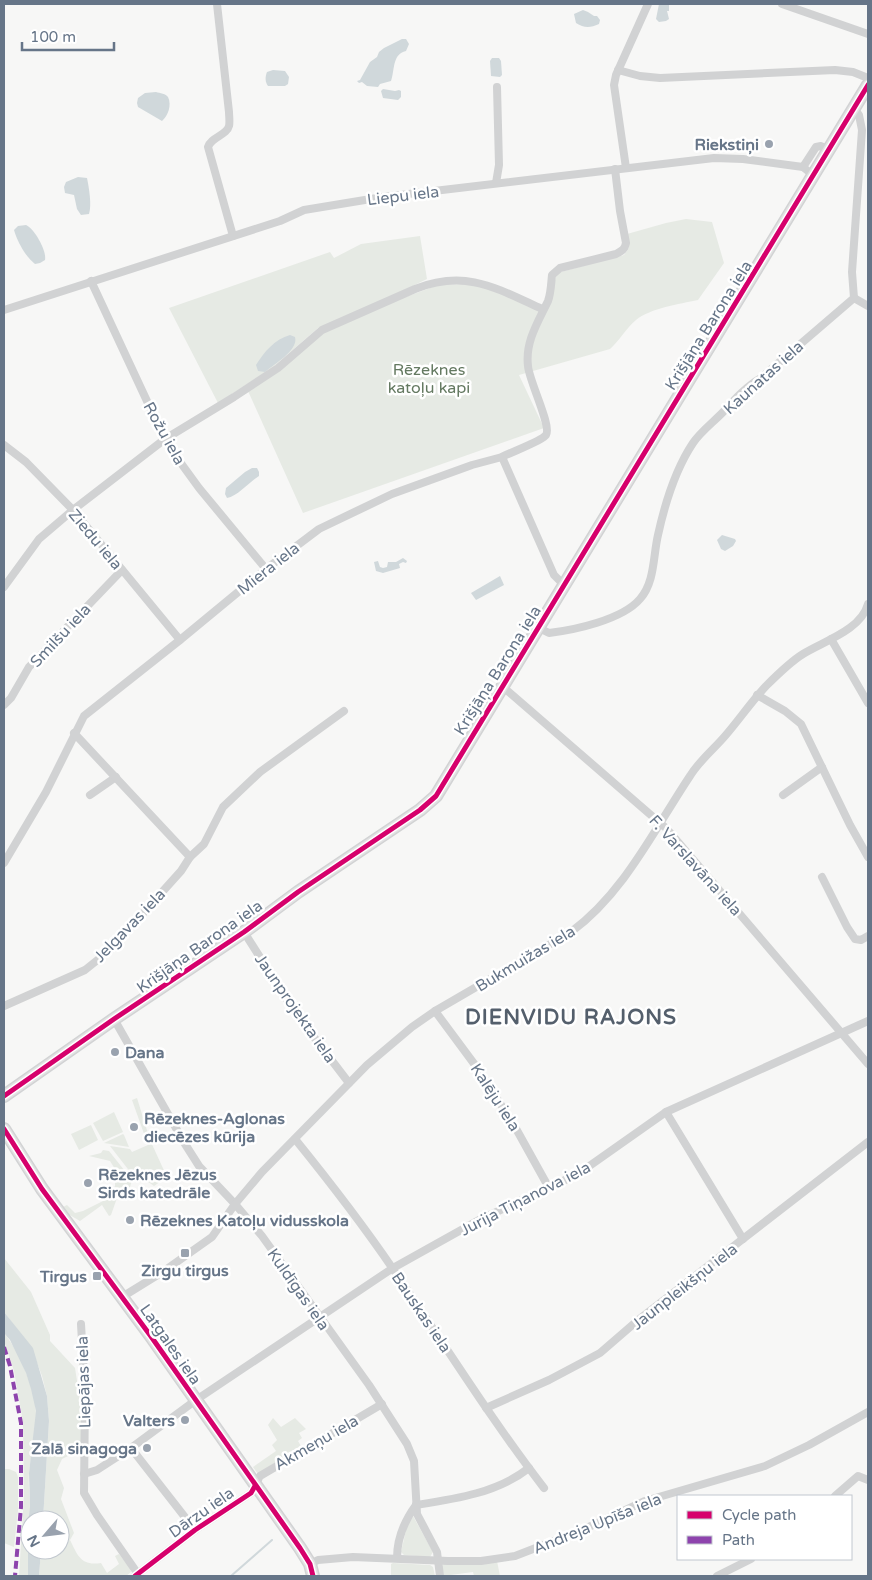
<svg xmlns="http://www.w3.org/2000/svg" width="872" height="1580" viewBox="0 0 872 1580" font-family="'Varela Round',sans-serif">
<rect width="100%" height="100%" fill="#f7f7f6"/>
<!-- green -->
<g fill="#e6eae4">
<path d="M686,219l26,3 12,41 -26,37c-19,4 -47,8 -62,20 -8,6 -17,21 -26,29l-91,26 25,53 -241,85 -55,-122 63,-52 26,-13 50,-22 51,-19 30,-1 18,2 46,20 16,1 9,-34 67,-18 5,-7 -2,-14 39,-11z"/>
<polygon points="420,236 427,279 388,298 318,328 273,367 218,403 169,308 330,252 334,258 361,244"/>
<polygon points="137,1098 150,1140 167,1177 154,1186 147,1181 138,1182 110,1146 130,1149 132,1152 148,1145 132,1100"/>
<polygon points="114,1112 123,1132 103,1141 93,1123"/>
<polygon points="91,1125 98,1140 79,1150 71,1134"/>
<polygon points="124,1135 129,1147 104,1143 123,1134"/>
<polygon points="103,1150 109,1151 132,1180 130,1187 117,1198 111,1215 109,1216 102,1205 80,1221 68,1214 63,1207 67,1205 75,1213 83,1211 107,1199 115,1186 115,1169 110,1161 89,1156 101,1153"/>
<path d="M4,1258l27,34 19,43v6l25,27 5,32 2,49 -20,10 -5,11 7,18 -3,11 13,34 -4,7c8,16 11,26 31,23l6,10 12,-9 -4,-8 4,-2 11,14 1,4 -5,4h-87l2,-26h19v-30h-17l6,-99 -2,-25 -5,-20 -11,-29 -27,-35z"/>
<path d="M4,1333c14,16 32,58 32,80 0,20 -5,41 -7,60 -1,12 1,23 1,35 -1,23 -1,45 -2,68h-9l5,-80 -1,-74 -9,-51 -10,-30z"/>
<polygon points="273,1418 281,1427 295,1418 306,1429 299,1433 302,1438 298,1441 301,1446 258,1474 253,1467 276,1451 272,1445 277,1440 268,1425"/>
<polygon points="4,1469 9,1469 16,1472 18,1477 18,1511 14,1547 4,1543"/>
<polygon points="413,1516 433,1552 430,1557 404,1555 401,1552 407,1526"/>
<polygon points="497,1561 500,1576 474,1576 473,1572 443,1576 441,1567 444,1564"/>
<polygon points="393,1563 430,1565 433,1567 435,1576 391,1576 391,1564"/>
</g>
<!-- water -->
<g fill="#d0d8db">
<polygon points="659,4 669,4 669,11 667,11 669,19 666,21 659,22 656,19"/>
<path d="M583,10l5,2 6,4h3l3,4 -1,4c-9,4 -15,4 -23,-1l-2,-9z"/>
<path d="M402,39h4l3,5 -3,7c-14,3 -11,19 -15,30l-11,3 -2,3 -11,-1 -5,-4 -3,1 -2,-2 3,-1 10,-18 7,-5 2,-5 5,-4z"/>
<polygon points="492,58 499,58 501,61 502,75 500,77 491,76 490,61"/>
<path d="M273,70l12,1 4,6 -1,7 -3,2h-17c-3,-4 -3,-9 -1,-14z"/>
<polygon points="383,89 395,91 399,90 401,91 401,97 398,100 383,98 381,91"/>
<path d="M156,92c4,1 10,2 12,5 4,8 0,19 -6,24l-24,-14 -1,-4 1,-5 7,-5z"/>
<path d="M78,177l9,1c2,10 5,27 2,36l-8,1 -4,-6 -3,-14 -9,-2 -1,-6 2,-5z"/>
<path d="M26,225c8,3 21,26 19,35l-5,3 -5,1c-10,-8 -18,-23 -21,-34l4,-4z"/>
<path d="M290,335l5,2c4,13 -21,27 -30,35l-7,-1 -2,-6c8,-13 19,-26 34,-30z"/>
<path d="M252,468h5l2,4v4c-10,6 -21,20 -32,22l-2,-4 1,-6 19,-16z"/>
<polygon points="722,535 735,539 736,541 733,546 725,551 721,549 717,540"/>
<polygon points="403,558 407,561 406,563 403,562 399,564 400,568 383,573 376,571 374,562 378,561 380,567 383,568 387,567 388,562 396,562"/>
<polygon points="500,576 504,585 476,600 471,593"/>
<polygon points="4,1312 33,1348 47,1396 49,1421 43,1520 30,1520 30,1550 41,1550 39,1576 28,1576 28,1525 30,1507 29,1473 36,1411 31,1389 26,1373 10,1340 4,1333"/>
</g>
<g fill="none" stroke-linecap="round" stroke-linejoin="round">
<!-- stream -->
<polyline stroke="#d0d8db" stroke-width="2" points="231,1576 272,1540"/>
<defs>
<g id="primary">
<polyline points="4,1096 114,1019 244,932 298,892 420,810 436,796 868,85"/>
<polyline points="4,1129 42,1189 150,1335 300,1548 310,1564 313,1576"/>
</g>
</defs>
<!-- primary casing -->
<use href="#primary" stroke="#d2d3d4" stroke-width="14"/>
<!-- minor -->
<g stroke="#d1d2d3" stroke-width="8">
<path d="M217,4l12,108c0,4 1,10 0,14 -2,9 -18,11 -21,21l25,89"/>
<polyline points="782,4 868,34"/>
<polyline points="618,70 640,76 660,78 835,70 853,72 868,78"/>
<polyline points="803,167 816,147 821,146 829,150"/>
<polyline points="626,168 614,85 616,75 648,4"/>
<polyline points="496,183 499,165 497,87"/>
<polyline points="91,281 167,444 199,488 266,569"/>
<polyline points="854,298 868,306"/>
<polyline points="4,310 280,221 304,210 383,197 714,158 743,159 803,167 814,176"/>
<polyline points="4,445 26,462 73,510 180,640"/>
<path d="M502,457c9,-5 40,-16 44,-22 6,-9 -17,-54 -18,-69 -3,-24 10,-44 20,-65 3,-8 3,-17 4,-26l8,-7 56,-14c6,-3 9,-5 10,-11l-6,-32 -5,-42"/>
<path d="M4,587l35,-48 34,-29 92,-71 69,-42 44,-29 44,-38 93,-41c51,-20 81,-1 127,20"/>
<path d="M539,628l10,5c25,-3 73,-13 91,-34 15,-17 13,-43 18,-64 7,-32 17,-65 35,-92 8,-12 22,-22 32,-33 11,-12 22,-24 36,-32l93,-80 -2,-26 10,-142 -3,-15 -5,-7"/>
<polyline points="831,639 868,703"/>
<polyline points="502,686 667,829 868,1064"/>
<polyline points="757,695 785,711 801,724 850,825 868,857"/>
<polyline points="4,705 11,698 29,667 122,570"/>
<polyline points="90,795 116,777"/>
<polyline points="783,795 822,767"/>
<polyline points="190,857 204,844 223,807 260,772 344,711"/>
<polyline points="4,863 46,792 84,716 180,640 266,569 319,529 392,494 472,465 502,457 554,575 563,584"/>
<polyline points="822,877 847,927 855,939 861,940 868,936"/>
<polyline points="244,932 294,1011 349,1083"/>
<polyline points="4,1006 85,970 110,950 181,871 190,857 74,733"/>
<polyline points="435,1011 478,1069 514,1125 549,1188"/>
<polyline points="114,1019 185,1144 199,1166 235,1204 262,1236 369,1385 407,1444 414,1461 417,1514 437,1552 440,1576"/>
<polyline points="666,1112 743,1239"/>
<path d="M295,1139c34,42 68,86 98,130 50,73 97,149 151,219"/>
<path d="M122,1297l42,-26 48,-34 23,-33 27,-32 105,-107 45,-38 23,-16 136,-79c53,-39 83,-102 119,-156 9,-15 24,-27 35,-40 14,-16 26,-34 41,-50 11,-11 24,-24 37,-32 21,-13 58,-24 65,-50"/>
<polyline points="81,1324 85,1394 84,1493 97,1515 138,1574"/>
<polyline points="486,1408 549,1380 600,1353 637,1321 868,1142"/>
<polyline points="131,1448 195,1530"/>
<polyline points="84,1474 97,1470 131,1448 196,1400 393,1268 479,1220 578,1174 666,1112 868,1021"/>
<polyline points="835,1496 858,1476 868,1480"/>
<path d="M416,1505c39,-6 81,-12 113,-37"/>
<path d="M397,1558c0,-19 8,-38 19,-53"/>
<polyline points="310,1564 318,1560 353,1557 448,1561 481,1561 515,1556 582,1530 645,1501 765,1466 809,1445 868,1412"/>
<polyline points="135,1576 195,1530 251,1493 260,1476 382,1404"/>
<polyline points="717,1576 751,1559"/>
</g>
<!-- primary -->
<use href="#primary" stroke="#e3e3e4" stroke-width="11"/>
<!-- quiet -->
<polyline stroke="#8e44ad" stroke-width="4" stroke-dasharray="8 4" stroke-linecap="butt" points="4,1347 10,1366 21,1423 21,1507 15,1576"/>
<defs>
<g id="cycleway">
<polyline points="4,1096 114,1019 244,932 298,892 420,810 436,796 868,85"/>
<polyline points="4,1129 42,1189 150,1335 300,1548 310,1564 313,1576"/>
<polyline points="135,1576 195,1530 251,1493 255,1486"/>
</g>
</defs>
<!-- cycleway casing -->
<use href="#cycleway" stroke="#fff" stroke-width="8"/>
<!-- cycleway -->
<use href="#cycleway" stroke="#d6006c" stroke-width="5"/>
</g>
<!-- markers -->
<g fill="#99a2ae" stroke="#fff" stroke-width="2">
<circle cx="769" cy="144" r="5"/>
<circle cx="115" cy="1052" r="5"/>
<circle cx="134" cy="1127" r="5"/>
<circle cx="88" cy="1183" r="5"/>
<circle cx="130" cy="1220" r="5"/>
<rect x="180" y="1248" width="10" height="10" rx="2.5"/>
<rect x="92" y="1271" width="10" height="10" rx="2.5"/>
<circle cx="185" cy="1420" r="5"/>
<circle cx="147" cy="1448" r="5"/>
</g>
<g text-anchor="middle" stroke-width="5" stroke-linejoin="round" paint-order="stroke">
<!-- poi labels -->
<g font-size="16" font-weight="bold" fill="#667588" stroke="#fff" text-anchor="end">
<text x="759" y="150">Riekstiņi</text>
<text x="125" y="1058" text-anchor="start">Dana</text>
<text x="144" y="1124" text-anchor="start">Rēzeknes-Aglonas<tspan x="144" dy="18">diecēzes kūrija</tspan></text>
<text x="98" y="1180" text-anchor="start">Rēzeknes Jēzus<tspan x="98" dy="18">Sirds katedrāle</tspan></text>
<text x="140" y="1226" text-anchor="start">Rēzeknes Katoļu vidusskola</text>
<text x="185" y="1276" text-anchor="middle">Zirgu tirgus</text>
<text x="87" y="1282">Tirgus</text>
<text x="175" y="1426">Valters</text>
<text x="137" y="1454">Zalā sinagoga</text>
</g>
<!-- street labels -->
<g font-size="16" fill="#667588" stroke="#fff">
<text transform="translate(403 195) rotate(-7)" y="6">Liepu iela</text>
<text transform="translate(708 325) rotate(-58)" y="6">Krišjāņa Barona iela</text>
<text transform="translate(763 377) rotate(-42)" y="6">Kaunatas iela</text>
<text transform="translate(165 433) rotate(61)" y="6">Rožu iela</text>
<text transform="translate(96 539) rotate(50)" y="6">Ziedu iela</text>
<text transform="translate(268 568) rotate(-38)" y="6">Miera iela</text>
<text transform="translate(60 635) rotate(-47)" y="6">Smilšu iela</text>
<text transform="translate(497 670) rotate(-58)" y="6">Krišjāņa Barona iela</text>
<text transform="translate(696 865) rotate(48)" y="6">F. Varslavāna iela</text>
<text transform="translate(129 925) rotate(-46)" y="6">Jelgavas iela</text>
<text transform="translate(199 946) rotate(-35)" y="6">Krišjāņa Barona iela</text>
<text transform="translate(525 958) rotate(-31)" y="6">Bukmuižas iela</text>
<text transform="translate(296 1008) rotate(55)" y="6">Jaunprojekta iela</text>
<text transform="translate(496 1097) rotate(57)" y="6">Kalēju iela</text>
<text transform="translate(525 1198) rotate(-27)" y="6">Jurija Tiņanova iela</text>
<text transform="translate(684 1286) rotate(-38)" y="6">Jaunpleikšņu iela</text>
<text transform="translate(299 1289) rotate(55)" y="6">Kuldīgas iela</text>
<text transform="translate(422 1312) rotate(56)" y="6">Bauskas iela</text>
<text transform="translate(171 1344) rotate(55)" y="6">Latgales iela</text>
<text transform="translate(83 1382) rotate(-92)" y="6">Liepājas iela</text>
<text transform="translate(316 1442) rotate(-30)" y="6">Akmeņu iela</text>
<text transform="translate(201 1512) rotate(-35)" y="6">Dārzu iela</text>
<text transform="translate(597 1523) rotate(-22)" y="6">Andreja Upīša iela</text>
</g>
<!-- park labels -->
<g font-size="16" fill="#647961" stroke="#fff">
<text x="429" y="375">Rēzeknes<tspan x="429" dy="18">katoļu kapi</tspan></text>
</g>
<!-- district labels -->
<g font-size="21" font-weight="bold" letter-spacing="1" fill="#545f6c" stroke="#fff">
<text x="571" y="1024">DIENVIDU RAJONS</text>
</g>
</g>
<!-- border -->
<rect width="872" height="1580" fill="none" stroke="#667588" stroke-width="10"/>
<!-- legend -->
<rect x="677" y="1495" width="175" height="65" fill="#ffffff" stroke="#c2c8cf"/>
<rect x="687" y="1511" width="25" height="8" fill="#d6006c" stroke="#c2c8cf"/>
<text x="722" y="1520" font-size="15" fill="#667588">Cycle path</text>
<rect x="687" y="1536" width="25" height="8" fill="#8e44ad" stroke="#c2c8cf"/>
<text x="722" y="1545" font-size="15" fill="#667588">Path</text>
<!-- north arrow -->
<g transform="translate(45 1535) rotate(242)"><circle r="24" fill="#ffffff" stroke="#c2c8cf"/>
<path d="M0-4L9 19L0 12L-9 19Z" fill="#99a2ae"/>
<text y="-8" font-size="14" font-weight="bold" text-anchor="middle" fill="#667588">N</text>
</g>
<!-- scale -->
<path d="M22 42v8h92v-8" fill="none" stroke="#667588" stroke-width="2.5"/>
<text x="30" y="42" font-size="15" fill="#667588" stroke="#ffffff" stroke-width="4" paint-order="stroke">100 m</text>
</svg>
